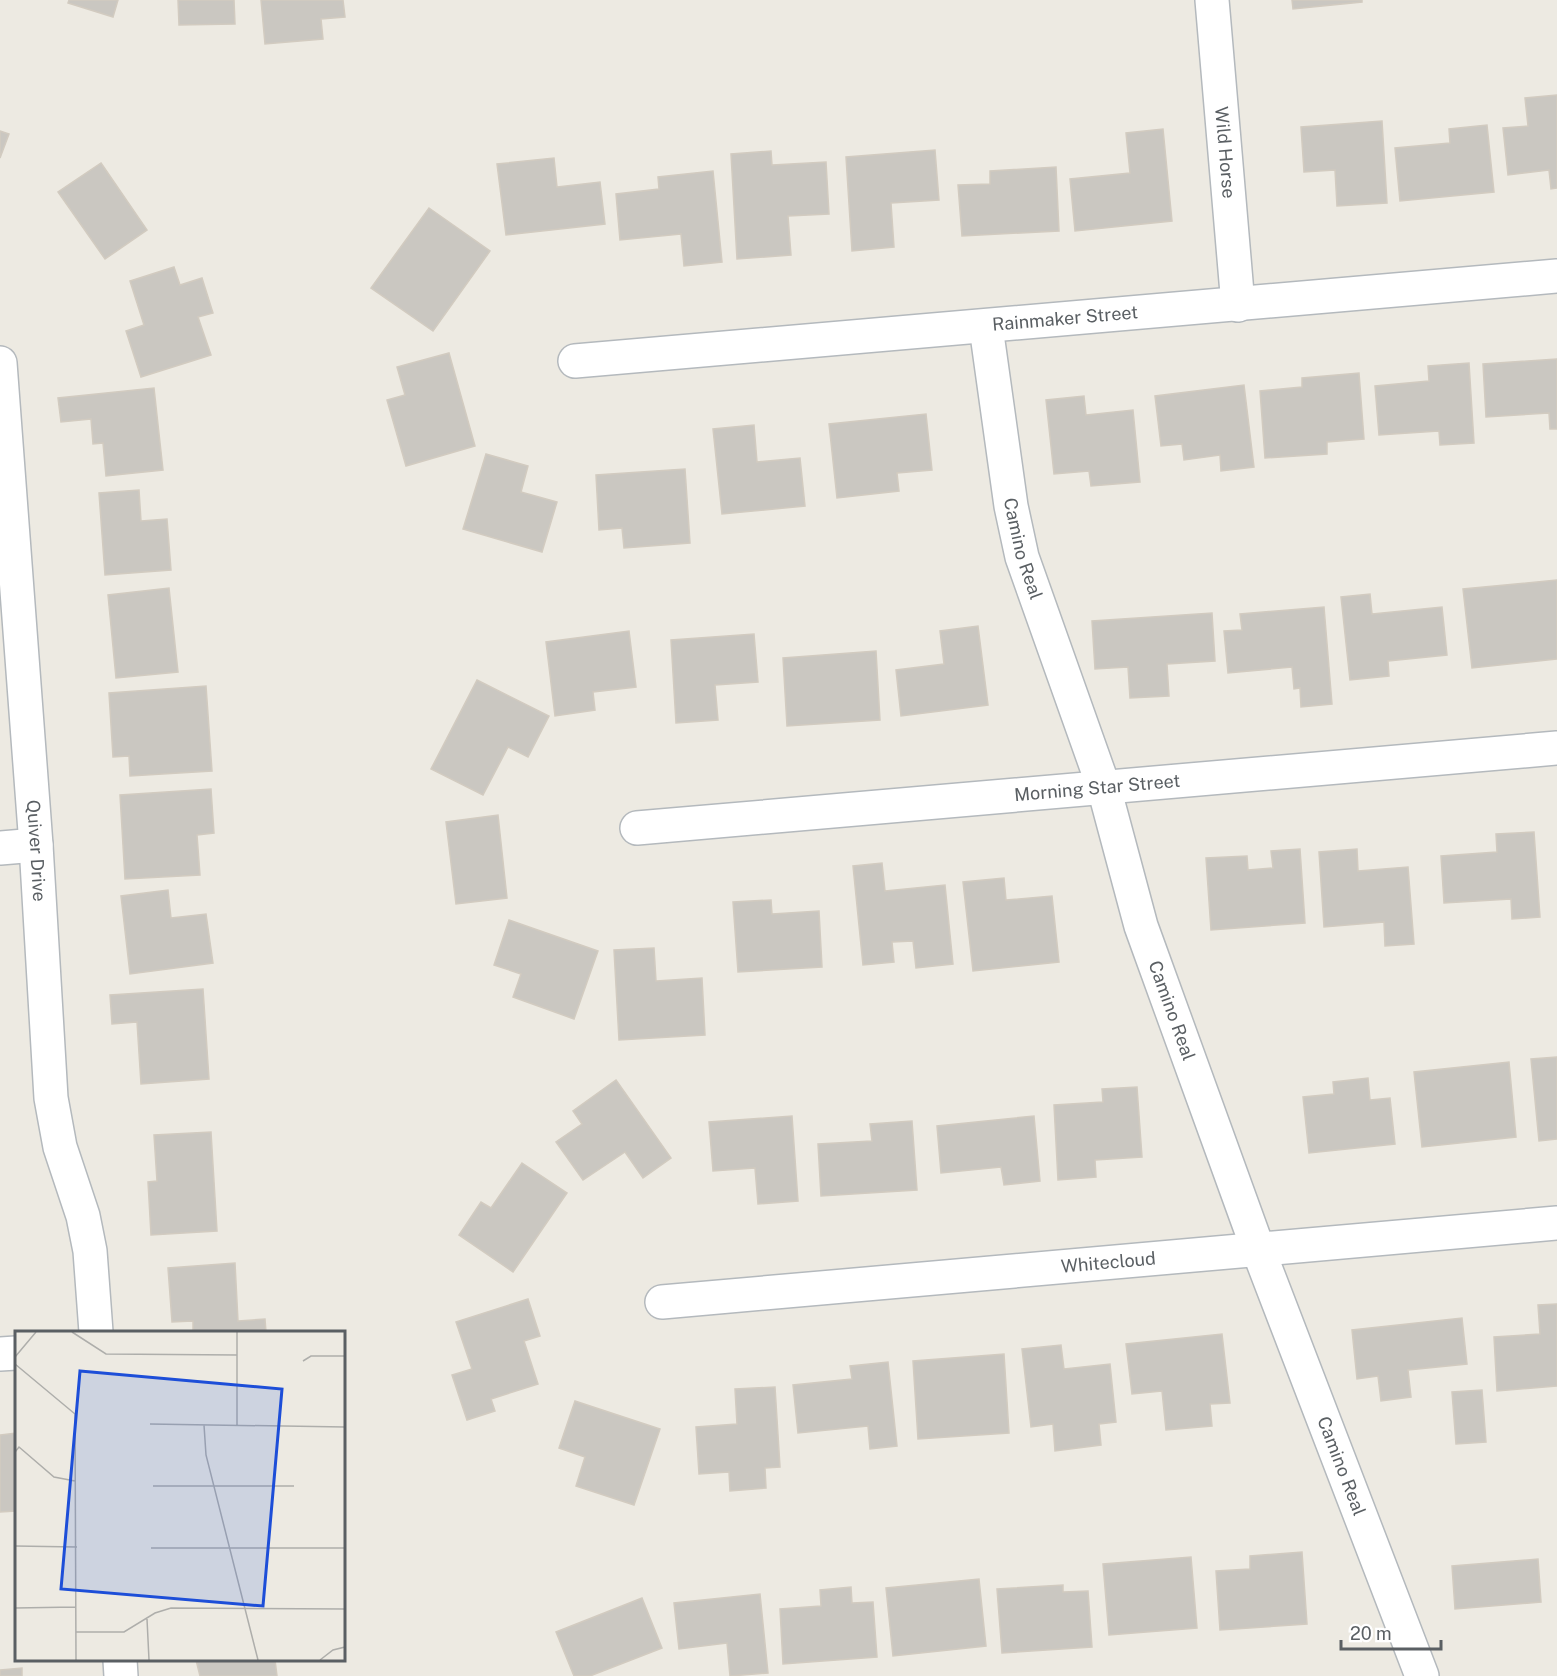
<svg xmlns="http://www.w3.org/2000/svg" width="1557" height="1676" viewBox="0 0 1557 1676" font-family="'Public Sans',sans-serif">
<rect width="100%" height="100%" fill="#edeae2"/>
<!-- building -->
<g fill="#cac7c1" stroke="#d2cbc0" stroke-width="1.5">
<polygon points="69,0 118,0 113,17 68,3"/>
<polygon points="178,0 234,0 235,24 179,25"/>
<polygon points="261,0 343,0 345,17 321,19 323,39 265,44"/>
<polygon points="1292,0 1362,0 1362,2 1293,9"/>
<polygon points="1557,95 1557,188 1551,189 1549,170 1508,175 1503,128 1528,126 1525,98"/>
<polygon points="1382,121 1387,203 1337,206 1335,170 1304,172 1301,127"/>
<polygon points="1487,125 1494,192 1400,201 1395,148 1450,143 1449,129"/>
<polygon points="1163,129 1172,221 1075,231 1070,179 1130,173 1126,133"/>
<polygon points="0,131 9,134 0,158"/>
<polygon points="935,150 939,200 891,203 894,247 852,251 846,157"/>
<polygon points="771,151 772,165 826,162 829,214 788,216 791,255 737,259 731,154"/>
<polygon points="554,158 557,187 600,182 605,224 506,235 497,164"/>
<polygon points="101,163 147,230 105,259 58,192"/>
<polygon points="1056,167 1059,231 962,236 958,185 990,184 990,171"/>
<polygon points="713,171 722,262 684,266 681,234 620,240 616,194 659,189 658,177"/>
<polygon points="429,208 490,251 433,331 371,288"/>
<polygon points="174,267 180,285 202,278 213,313 198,317 211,355 141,377 126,331 144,325 130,281"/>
<polygon points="449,353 475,446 406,466 387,400 405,395 397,367"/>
<polygon points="1557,359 1557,429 1550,429 1549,413 1486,417 1483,364"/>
<polygon points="1469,363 1474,443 1440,445 1439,431 1379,435 1375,386 1429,381 1428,366"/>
<polygon points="1359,373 1364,439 1327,442 1327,454 1265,458 1260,391 1302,387 1302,378"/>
<polygon points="1244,385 1254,467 1221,471 1220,455 1184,460 1182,444 1161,446 1155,396"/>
<polygon points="154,388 163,470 106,476 103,443 93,444 91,419 61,422 58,398"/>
<polygon points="1084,396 1086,415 1133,410 1140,482 1091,486 1089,471 1054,474 1046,400"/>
<polygon points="926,414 932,470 897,473 899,491 837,498 829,424"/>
<polygon points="754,425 757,462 800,458 805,506 722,514 713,429"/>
<polygon points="486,454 528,466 521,492 557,502 542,552 463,529"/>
<polygon points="685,469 690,543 624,548 622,528 599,530 596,475"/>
<polygon points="139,490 141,521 167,519 171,570 105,575 99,493"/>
<polygon points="1557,580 1557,659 1472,668 1463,589"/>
<polygon points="169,588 178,672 116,678 108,595"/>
<polygon points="1370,594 1372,614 1442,607 1447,655 1388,661 1389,676 1350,680 1341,597"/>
<polygon points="1324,607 1332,704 1301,707 1300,688 1294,689 1292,667 1228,673 1224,631 1242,630 1240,614"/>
<polygon points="1212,613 1215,661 1167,664 1169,696 1130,698 1128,667 1095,669 1092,621"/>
<polygon points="978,626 988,705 901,716 896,670 944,664 940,631"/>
<polygon points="629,631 636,687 593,692 595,710 555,716 546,642"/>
<polygon points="754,634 758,682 715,685 718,720 676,723 671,640"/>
<polygon points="876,651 880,720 787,726 783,658"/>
<polygon points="477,680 549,716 528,757 508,747 483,795 431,769"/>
<polygon points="206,686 212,771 130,776 129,756 113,757 109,693"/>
<polygon points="211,789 214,833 197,835 200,875 125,879 120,795"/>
<polygon points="498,815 507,898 456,904 446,822"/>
<polygon points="1534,832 1540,917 1512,919 1511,899 1444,903 1441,856 1497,852 1496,834"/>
<polygon points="1300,849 1305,923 1211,930 1206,858 1247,856 1248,870 1273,868 1271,851"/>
<polygon points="1357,849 1358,871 1408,867 1414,944 1385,946 1384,922 1324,927 1319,852"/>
<polygon points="882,863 885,891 945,885 953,964 916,968 913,941 892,942 894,962 863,965 853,866"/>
<polygon points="1004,878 1006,900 1052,896 1059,962 973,971 963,882"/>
<polygon points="168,890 171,918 206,914 213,963 130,974 121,896"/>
<polygon points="771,900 772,914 819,911 822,967 738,972 733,902"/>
<polygon points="509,920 598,951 574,1019 513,997 521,974 494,965"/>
<polygon points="654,948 656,981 702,978 705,1035 619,1040 614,950"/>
<polygon points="203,989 209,1079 141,1084 137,1022 112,1024 110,995"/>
<polygon points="1557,1057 1557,1139 1539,1141 1531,1059"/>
<polygon points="1509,1062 1516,1137 1422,1147 1414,1072"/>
<polygon points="1368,1078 1370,1100 1390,1098 1395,1144 1309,1153 1303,1097 1334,1094 1333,1082"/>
<polygon points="616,1080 671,1158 643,1178 625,1152 583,1180 556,1142 582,1124 573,1111"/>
<polygon points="1137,1087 1142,1157 1095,1160 1096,1177 1058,1180 1054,1105 1103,1102 1102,1089"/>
<polygon points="792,1116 798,1201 758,1204 755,1168 713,1171 709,1122"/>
<polygon points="1034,1116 1040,1181 1004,1185 1001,1167 941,1173 937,1126"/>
<polygon points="912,1121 917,1190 821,1196 818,1144 872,1141 870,1124"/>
<polygon points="211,1132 217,1231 151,1235 148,1182 157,1181 154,1135"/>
<polygon points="522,1163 567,1193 513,1272 459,1235 481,1202 491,1208"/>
<polygon points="235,1263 238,1321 265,1319 266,1332 193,1332 193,1321 172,1322 168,1268"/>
<polygon points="528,1299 540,1336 524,1341 538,1384 491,1399 495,1411 467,1420 452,1375 472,1369 456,1322"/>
<polygon points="1557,1304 1557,1386 1497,1391 1494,1337 1540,1334 1538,1305"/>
<polygon points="1462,1318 1467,1364 1408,1370 1411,1397 1381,1401 1378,1376 1357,1379 1352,1330"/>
<polygon points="1222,1334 1230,1403 1210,1404 1212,1426 1166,1430 1162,1391 1132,1394 1126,1344"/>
<polygon points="1061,1345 1064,1369 1110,1364 1116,1422 1099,1424 1101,1445 1055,1451 1053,1424 1031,1427 1022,1349"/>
<polygon points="1004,1354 1009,1433 918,1439 913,1361"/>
<polygon points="888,1362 897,1446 870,1449 868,1426 798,1433 793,1385 852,1379 850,1366"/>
<polygon points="775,1387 780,1467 765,1468 766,1488 730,1491 729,1472 699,1474 696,1427 737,1424 735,1389"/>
<polygon points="1482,1390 1486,1442 1456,1444 1452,1392"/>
<polygon points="575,1401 660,1429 634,1505 576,1486 585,1457 559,1448"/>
<polygon points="16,1433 16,1511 0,1512 0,1435"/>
<polygon points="1302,1552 1307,1624 1220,1630 1216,1571 1250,1569 1250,1556"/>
<polygon points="1191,1557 1197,1628 1109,1635 1103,1564"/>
<polygon points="1538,1559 1541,1602 1455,1609 1452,1566"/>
<polygon points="979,1579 986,1646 893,1656 886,1588"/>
<polygon points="1063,1585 1063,1592 1088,1591 1092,1647 1002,1653 997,1589"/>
<polygon points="851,1587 852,1603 873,1602 877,1657 783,1664 780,1609 821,1606 820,1590"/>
<polygon points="760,1594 768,1673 730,1676 727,1643 679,1649 674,1603"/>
<polygon points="642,1598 662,1648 590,1676 574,1676 556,1632"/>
<polygon points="196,1660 275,1660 277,1676 200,1676"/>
<polygon points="22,1668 22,1676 0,1676 0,1670"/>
</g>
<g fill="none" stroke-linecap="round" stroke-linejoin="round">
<defs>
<g id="minor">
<path id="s1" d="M1212,0l26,305"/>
<path id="s2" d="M986,327l25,179 11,51 82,231 37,138 117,323 164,427"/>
<path id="s3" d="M575,361l982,-85"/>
<path id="s4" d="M0,363l36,482 15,253 9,49 23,69 7,35 6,81"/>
<path id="s5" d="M637,828l920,-80"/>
<polyline points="0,848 36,845"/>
<path id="s6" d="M662,1302l895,-79"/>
<polyline points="0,1354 16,1353"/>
<polyline points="120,1660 121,1676"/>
</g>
</defs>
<!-- minor casing -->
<use href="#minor" stroke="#b4b9bd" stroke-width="36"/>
<!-- minor -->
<use href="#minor" stroke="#fff" stroke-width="33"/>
</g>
<g text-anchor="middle" stroke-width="5" stroke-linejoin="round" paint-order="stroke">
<!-- street labels -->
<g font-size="18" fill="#5a5f63" stroke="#fff">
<text dy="6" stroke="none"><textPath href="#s1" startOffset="153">Wild Horse</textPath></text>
<text dy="6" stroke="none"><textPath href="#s3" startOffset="492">Rainmaker Street</textPath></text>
<text dy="6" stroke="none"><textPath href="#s2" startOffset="225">Camino Real</textPath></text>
<text dy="6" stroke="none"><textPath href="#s5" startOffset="462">Morning Star Street</textPath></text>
<text dy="6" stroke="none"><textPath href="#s4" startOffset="489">Quiver Drive</textPath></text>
<text dy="6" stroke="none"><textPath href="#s2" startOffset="711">Camino Real</textPath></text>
<text dy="6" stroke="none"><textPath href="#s6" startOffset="448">Whitecloud</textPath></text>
<text dy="6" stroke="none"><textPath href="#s2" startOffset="1197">Camino Real</textPath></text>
</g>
</g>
<!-- overview -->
<g transform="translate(15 1331)">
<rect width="330" height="330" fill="#edeae2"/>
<path fill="none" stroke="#aeaeab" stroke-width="1.5" d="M57,1l34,22 131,1M222,1v93M0,26l21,-25M288,30l8,-5h34M0,33l60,50 1,246M135,93l195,3M189,94l2,30 52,205M0,121l4,-5 35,30 21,4M138,155h141M0,215l62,1M136,217h194M0,277l61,-1M132,288l2,41M61,301h48l31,-19 16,-5 174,1M305,329l13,-10 12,-3"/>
<path fill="#1d4ed8" fill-opacity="0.15" stroke="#1d4ed8" stroke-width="3" d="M65,40l202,18 -19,217 -202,-17z"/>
<rect width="330" height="330" fill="none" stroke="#5a5f63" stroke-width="3"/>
</g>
<!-- scale -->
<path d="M1341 1640v9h100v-9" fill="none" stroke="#5a5f63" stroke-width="3"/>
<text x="1350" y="1640" font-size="18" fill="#5a5f63" stroke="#ffffff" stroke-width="4.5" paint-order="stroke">20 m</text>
</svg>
